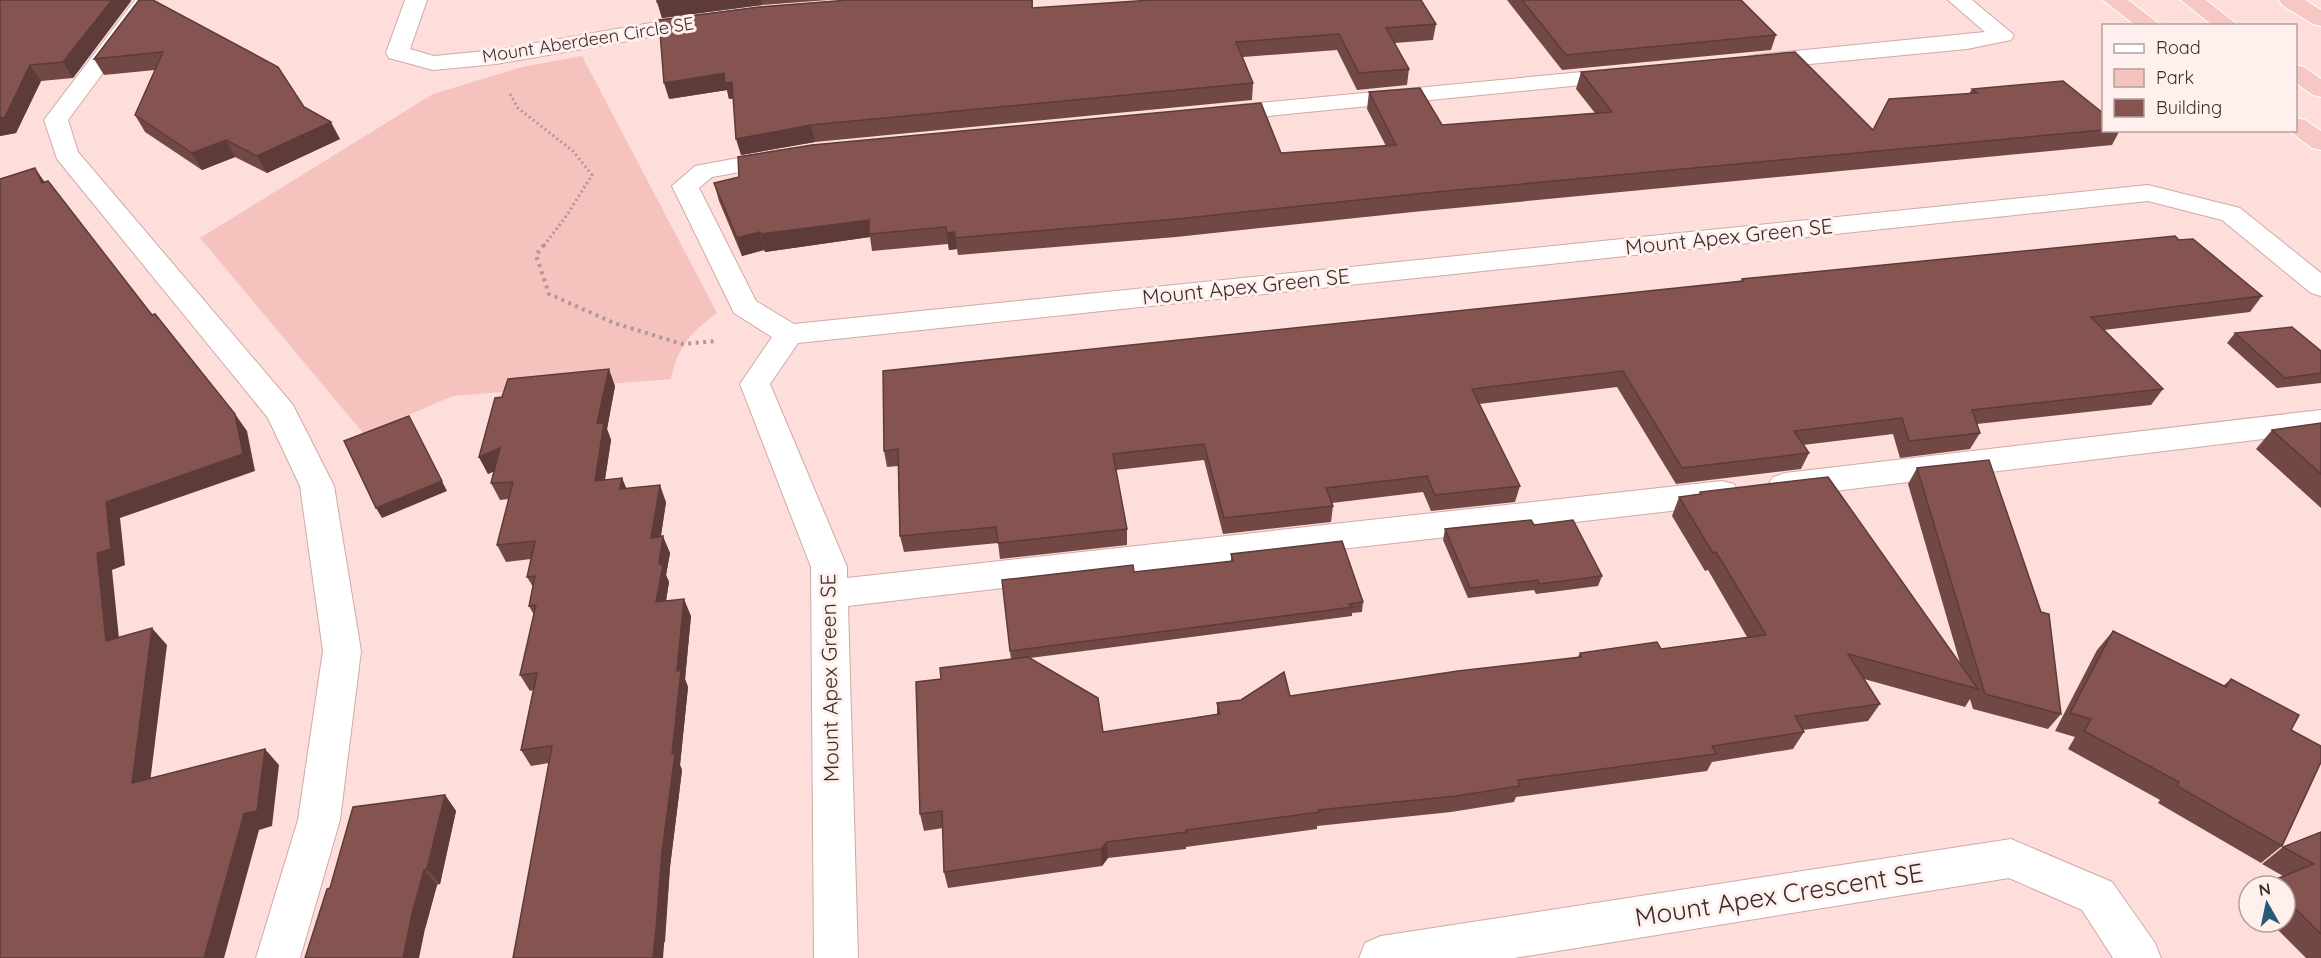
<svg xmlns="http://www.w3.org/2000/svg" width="2321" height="958" viewBox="0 0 2321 958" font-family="Quicksand,sans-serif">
<rect width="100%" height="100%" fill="#fddedb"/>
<!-- green -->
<path fill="#f5c2be" d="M582,56l135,257c-27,20 -39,33 -46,66l-218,17 -89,38 -164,-196 233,-144 89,-27z"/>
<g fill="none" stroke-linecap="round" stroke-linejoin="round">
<defs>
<g id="minor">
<polygon points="135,0 157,0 68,120 78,152 293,405 334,486 361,651 340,820 300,958 256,958 298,820 323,651 300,486 268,418 57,159 44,120"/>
<polygon points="405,0 427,0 410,49 434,56 496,50 702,14 710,16 713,21 710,26 702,28 496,64 433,70 389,58 386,53"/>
<polygon points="1948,0 1972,0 2014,35 2011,40 1967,49 1756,69 1748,67 1744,62 1748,57 1756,55 1985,32"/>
<polygon points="1624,68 1632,70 1636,75 1632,80 1218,121 1209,119 1206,114 1209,109 1218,107"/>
<polygon points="782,150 791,153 795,158 791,163 712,177 699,188 756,301 794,324 2148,185 2240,208 2321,273 2321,296 2311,293 2222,220 2148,201 798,343 770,384 847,567 847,578 1722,481 1734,484 1739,493 1734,502 1722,505 848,606 858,958 814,958 811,567 740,384 772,337 734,313 672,186 695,166"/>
<polygon points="2321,410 2321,432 1785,497 1773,493 1768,485 1773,477 1785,473"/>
<polygon points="2011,839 2112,882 2155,943 2161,958 2113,958 2082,910 2009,878 1514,958 1359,958 1365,943 1381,936"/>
</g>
<g id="highway">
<polygon points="2103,0 2128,0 2162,26 2136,26"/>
<polygon points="2181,0 2206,0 2239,26 2213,26"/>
<polygon points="2279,0 2305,0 2321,10 2321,26 2313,24 2282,5"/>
<polygon points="2296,65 2304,67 2321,79 2321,97 2313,95 2296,83"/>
<polygon points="2296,118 2305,120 2321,131 2321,150 2312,148 2288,130 2296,130"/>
</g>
</defs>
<!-- minor casing -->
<use href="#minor" stroke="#cfaaa6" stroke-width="2"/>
<!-- highway casing -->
<use href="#highway" stroke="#fff" stroke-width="2"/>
<!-- path-far1 -->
<polyline stroke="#b09895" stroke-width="3" stroke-dasharray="2 3" stroke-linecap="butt" points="510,94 518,108 573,151 592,175 567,215 543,247"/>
<!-- path -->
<polyline stroke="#b09895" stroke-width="4" stroke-dasharray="3 4.5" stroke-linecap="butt" points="544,245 536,255 549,294 614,323 682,344 717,341"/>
<!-- minor -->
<use href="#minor" fill="#fff" fill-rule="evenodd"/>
<!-- highway -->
<use href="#highway" fill="#f7c8c3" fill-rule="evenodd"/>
</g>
<!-- wall -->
<g fill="#724845">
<polygon points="0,0 131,1 73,78 41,81 16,133 0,136"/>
<polygon points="139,0 304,107 340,139 267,173 235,157 202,170 145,132 135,115 155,70 104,75 94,59"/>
<polygon points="657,0 828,0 762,5 662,18"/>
<polygon points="1033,0 1033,8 1436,24 1433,40 1395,43 1409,69 1407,85 1357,90 1337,50 1243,57 1253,83 1252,100 815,142 741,155 733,98 729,99 727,90 669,99"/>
<polygon points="1507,0 1741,0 1776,35 1771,50 1562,70"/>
<polygon points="1581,72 1873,130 1969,94 1972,89 2103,113 2103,130 2120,130 2112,145 1413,212 1176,237 958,255 957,249 949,250 948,244 872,251 870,237 765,252 764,250 742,256 719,201 714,183 1281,153 1386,146 1367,109 1369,92 1442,125 1595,113 1576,89"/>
<polygon points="2179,240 2262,296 2250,312 2104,330 2163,389 2151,405 1977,424 1980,433 1970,449 1900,458 1893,434 1803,445 1809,453 1801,469 1676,484 1617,387 1479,404 1520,486 1515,502 1431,511 1423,492 1332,503 1333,506 1331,522 1223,534 1204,460 1116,470 1127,529 1127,545 1000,559 998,543 904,552 900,536 898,466 887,467 884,451 1741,281 1742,279"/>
<polygon points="2235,333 2321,351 2321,383 2277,388 2227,343"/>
<polygon points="615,386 607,429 611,440 605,480 622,478 626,488 666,502 661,536 670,553 666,575 669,582 666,601 691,616 685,679 688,687 680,765 682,770 670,867 665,943 549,763 531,766 521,750 533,690 530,691 520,675 534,615 529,606 533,587 527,577 531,559 506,562 497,545 509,499 500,500 491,483 494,471 488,474 479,457 502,397"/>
<polygon points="2321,423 2321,508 2256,449 2272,430"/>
<polygon points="1917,468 2061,714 2048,729 1973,709 1970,699 1965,707 1864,679 1880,704 1868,721 1803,730 1804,732 1793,749 1712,762 1707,771 1516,797 1514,802 1451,812 1317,826 1317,829 1186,847 1186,849 1108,858 1102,866 948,888 944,872 943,828 924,831 920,814 941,679 1011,659 1010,651 1134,572 1231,562 1231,554 1363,602 1362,612 1352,613 1352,616 1030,658 1103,732 1217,714 1217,703 1290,696 1578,657 1580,653 1661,649 1747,637 1708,570 1705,571 1672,516 1679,497 1699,495 1700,492 1960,663 1908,484"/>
<polygon points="1534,525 1602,576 1598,586 1536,594 1534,590 1468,598 1443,540 1445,529"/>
<polygon points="2113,631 2223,686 2231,679 2291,730 2282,846 2261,863 2158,803 2160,800 2068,749 2075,737 2055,731 2097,650"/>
<polygon points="445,795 456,811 440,884 437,885 425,929 330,888"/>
<polygon points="2321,832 2321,958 2306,958 2270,922 2285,922 2285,886 2264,886 2269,882 2283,876 2262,864 2283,847"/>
</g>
<!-- shaded-wall -->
<g fill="#5d3b38">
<polygon points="112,0 131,0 131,1 73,78 63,62"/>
<polygon points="671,0 761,0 762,5 662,18 657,2"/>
<polygon points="30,65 41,81 16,133 0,136 0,118"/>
<polygon points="724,73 732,82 736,98 729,99 727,90 669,99 664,83"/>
<polygon points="331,122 340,139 267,173 257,156"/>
<polygon points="811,125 815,142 741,155 736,139"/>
<polygon points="226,140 235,157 202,170 192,153"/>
<polygon points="35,168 46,184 42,183"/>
<polygon points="869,220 870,237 765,252 761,234"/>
<polygon points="760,232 764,250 742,256 737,238"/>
<polygon points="955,232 957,249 949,250 947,233"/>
<polygon points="609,369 615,386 607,429 611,440 602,498 595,481 597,423"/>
<polygon points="235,414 247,431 255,471 120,518 125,565 112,570 121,658 106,641 97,553 106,502"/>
<polygon points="414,426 447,491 382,518 376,508"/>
<polygon points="500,448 509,465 488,474 479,457"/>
<polygon points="622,478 629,495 620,489"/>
<polygon points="660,485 666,502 658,554 651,538"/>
<polygon points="663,536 670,553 666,575 669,582 663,619 656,602 659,563"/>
<polygon points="684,599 691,616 685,679 688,687 680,765 682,770 670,867 663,958 653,958 662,852 672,754 677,671"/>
<polygon points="152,628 167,645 148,799 132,783"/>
<polygon points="265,749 279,765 272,826 259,830 224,958 204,958 244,814"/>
<polygon points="445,795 456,811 440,884 427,869"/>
<polygon points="1107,842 1108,858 1102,866 1101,849"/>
<polygon points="424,870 437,885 425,929 419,958 403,958 412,914"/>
</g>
<!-- building -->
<g fill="#855450" stroke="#5d3b38" stroke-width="1.5">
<polygon points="0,0 112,0 63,62 30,65 5,117 0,118"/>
<polygon points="139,0 153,0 278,67 304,107 331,122 257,156 226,140 192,153 135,115 163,52 94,59"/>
<polygon points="657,0 671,0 657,2"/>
<polygon points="849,0 1032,0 1032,8 1152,0 1421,0 1436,24 1386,28 1409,69 1359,73 1339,34 1236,42 1253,83 811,125 736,139 732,82 725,83 724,73 664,83 659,20 759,7"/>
<polygon points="1522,0 1741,0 1776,35 1566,55"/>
<polygon points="1795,52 1873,130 1889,99 1977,93 1972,89 2063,81 2103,113 2103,130 1415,194 1177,219 955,238 955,232 947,233 946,227 869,234 869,220 761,234 760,232 737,238 714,183 739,177 738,157 812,145 1261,103 1281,153 1396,145 1369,92 1420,88 1442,125 1612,112 1581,72"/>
<polygon points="35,168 42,183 48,181 152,315 155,314 235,414 243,454 106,502 111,549 97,553 106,641 152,628 132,783 265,749 257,811 244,814 204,958 0,958 0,179"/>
<polygon points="2175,236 2179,240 2193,239 2262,296 2091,317 2163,389 1972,410 1980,433 1909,441 1902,418 1794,431 1809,453 1682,468 1623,371 1472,389 1520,486 1435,495 1427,476 1326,488 1333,506 1224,518 1204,444 1113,454 1127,529 998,543 996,527 900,536 898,449 884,451 883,371 1743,281 1742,279"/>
<polygon points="2292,327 2321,351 2321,373 2285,378 2235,333"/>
<polygon points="609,369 597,423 604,423 595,481 622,478 620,489 660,485 651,538 663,536 659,563 663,566 656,602 684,599 677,671 681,670 672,754 675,754 662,852 656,929 653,958 513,958 552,746 521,750 537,673 520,675 536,605 529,606 535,576 527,577 535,541 497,545 513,482 491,483 500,448 479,457 495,398 502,397 508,379"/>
<polygon points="409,416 442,481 376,508 344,441"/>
<polygon points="2321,423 2321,474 2272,430"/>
<polygon points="1989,460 2041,612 2049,614 2061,714 1985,694 1917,468"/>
<polygon points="1828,477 1978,689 1848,654 1880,704 1795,716 1804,732 1712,746 1716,754 1518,780 1520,786 1456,796 1319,810 1320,812 1186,830 1187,832 1107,842 1101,849 944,872 942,811 920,814 916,682 941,679 940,668 1028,657 1098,698 1103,732 1220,714 1217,703 1241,700 1284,672 1290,696 1458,671 1581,657 1580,653 1657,642 1661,649 1766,635 1716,552 1713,553 1679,497 1701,494 1700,492"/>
<polygon points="1531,520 1534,525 1573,520 1602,576 1539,584 1538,580 1470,588 1445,529"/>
<polygon points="1342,541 1363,602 1349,604 1353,607 1010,651 1002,580 1133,565 1134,572 1233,561 1231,554"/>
<polygon points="2113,631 2226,687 2231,679 2299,715 2291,730 2321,746 2321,762 2282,846 2177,786 2179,782 2084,731 2091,719 2070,713"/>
<polygon points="445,795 427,869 424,870 412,914 403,958 305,958 327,889 330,888 353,807"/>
<polygon points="2321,832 2321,934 2285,898 2285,886 2273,886 2269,882 2314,864 2283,847"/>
</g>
<g text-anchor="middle" stroke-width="6" stroke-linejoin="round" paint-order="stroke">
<!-- far-street labels -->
<g font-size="18" fill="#3a2c2a" stroke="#ffefed">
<text transform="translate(588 40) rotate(-9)" y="6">Mount Aberdeen Circle SE</text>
</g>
<!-- street labels -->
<g font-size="21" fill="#3a2c2a" stroke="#ffefed">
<text transform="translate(1729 237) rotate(-6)" y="7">Mount Apex Green SE</text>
<text transform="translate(1246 287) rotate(-6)" y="7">Mount Apex Green SE</text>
<text transform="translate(830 678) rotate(-91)" y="7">Mount Apex Green SE</text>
</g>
<!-- near-street labels -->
<g font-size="26" fill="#3a2c2a" stroke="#ffefed">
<text transform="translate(1779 895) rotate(-9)" y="9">Mount Apex Crescent SE</text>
</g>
</g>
<!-- legend -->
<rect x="2102" y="24" width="195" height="108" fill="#ffefed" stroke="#b0a19f" stroke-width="1.5"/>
<rect x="2114" y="44" width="30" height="9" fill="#ffffff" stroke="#b0a19f" stroke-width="1.5"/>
<text x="2156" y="54" font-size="18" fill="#3a2c2a">Road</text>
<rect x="2114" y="69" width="30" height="18" fill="#f5c2be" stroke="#b0a19f" stroke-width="1.5"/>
<text x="2156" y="84" font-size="18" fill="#3a2c2a">Park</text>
<rect x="2114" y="99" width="30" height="18" fill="#855450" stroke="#b0a19f" stroke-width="1.5"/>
<text x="2156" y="114" font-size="18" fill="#3a2c2a">Building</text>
<!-- north arrow -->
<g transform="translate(2267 904) rotate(351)"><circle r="28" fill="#ffefed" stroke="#b0a19f" stroke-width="1.5"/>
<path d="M0-4.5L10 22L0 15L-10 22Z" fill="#275c78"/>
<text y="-9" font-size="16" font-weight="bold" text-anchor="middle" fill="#3a2c2a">N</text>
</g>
</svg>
